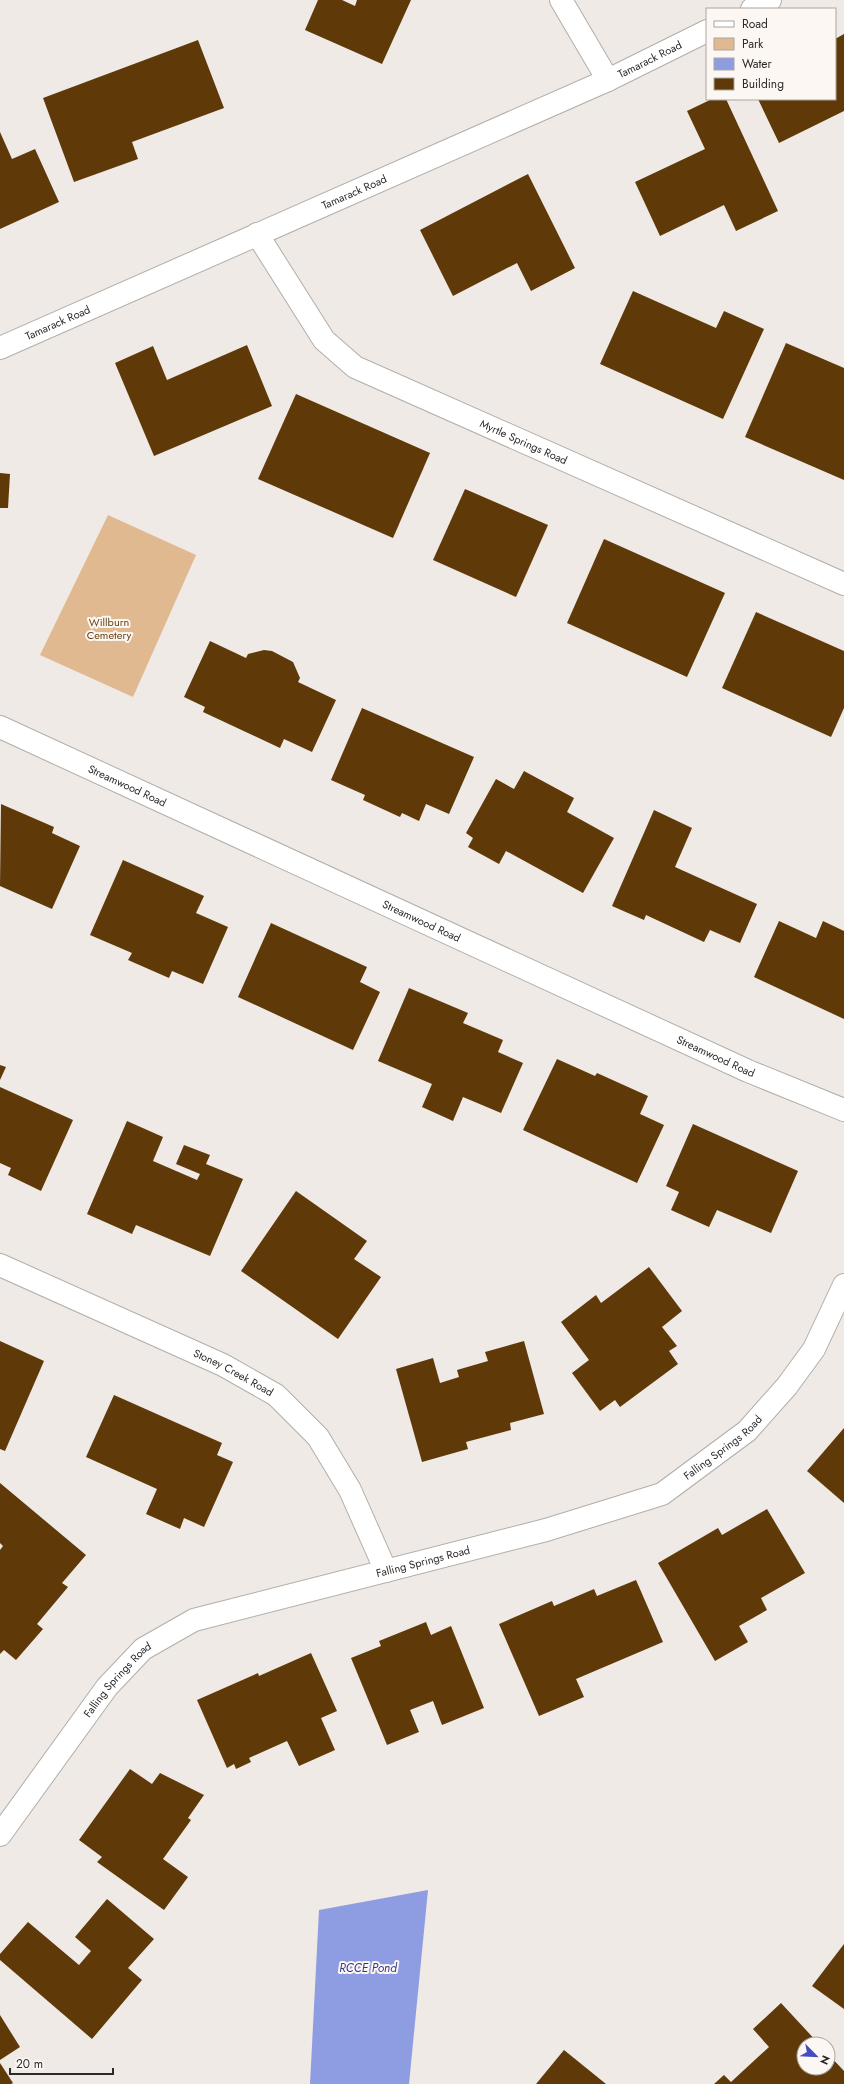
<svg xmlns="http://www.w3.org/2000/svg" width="844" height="2084" viewBox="0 0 844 2084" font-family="Jost,sans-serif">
<rect width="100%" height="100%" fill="#efeae5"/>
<!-- green -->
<polygon fill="#e1b991" points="108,515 196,555 133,697 40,655"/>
<!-- water -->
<polygon fill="#8e9de1" points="428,1890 409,2084 310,2084 319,1910"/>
<!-- building -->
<g fill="#5f3908">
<polygon points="318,0 342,0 355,6 357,0 411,0 382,64 305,30"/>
<polygon points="844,34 844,111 779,143 758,99 835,99 835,39"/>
<polygon points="198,40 224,108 132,142 138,159 74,182 43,98"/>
<polygon points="712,99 726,99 778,211 736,231 724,205 660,236 635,182 705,149 687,111"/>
<polygon points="0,132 12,159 35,149 59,202 0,229"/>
<polygon points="528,174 575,268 531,291 517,263 453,296 420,230"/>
<polygon points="633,291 716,328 724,311 764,329 723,419 600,364"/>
<polygon points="786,343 844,368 844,480 745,437"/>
<polygon points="247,345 272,406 154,456 115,363 153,346 167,380"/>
<polygon points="296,394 430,453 393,538 258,479"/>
<polygon points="0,473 10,474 8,508 0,508"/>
<polygon points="465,489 548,525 516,597 433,560"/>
<polygon points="604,539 725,593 687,677 567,623"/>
<polygon points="756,612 844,651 844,708 831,737 722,688"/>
<polygon points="210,641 246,658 248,654 264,650 272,651 293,662 300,678 298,682 336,700 312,752 284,739 280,748 203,712 205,707 184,697"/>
<polygon points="362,708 474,757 449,814 426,804 419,821 402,813 400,817 363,800 365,795 331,780"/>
<polygon points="524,771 574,798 567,812 614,838 583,893 506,851 499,864 468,847 473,838 466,833 496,779 514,789"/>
<polygon points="1,804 54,827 52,833 80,846 52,909 0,886"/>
<polygon points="654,810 692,828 675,867 757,904 740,943 710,930 704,942 646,915 644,920 612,906"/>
<polygon points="123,860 204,896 196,913 228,927 203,984 172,971 169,978 128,960 132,953 90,935"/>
<polygon points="779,921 816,938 823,921 844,931 844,1019 754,977"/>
<polygon points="271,923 367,967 360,982 380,992 353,1050 238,997"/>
<polygon points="409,988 468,1013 463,1023 503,1040 498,1052 523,1063 501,1113 463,1097 453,1121 422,1107 432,1084 378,1061"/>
<polygon points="557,1059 595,1076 597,1073 648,1096 640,1114 664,1125 637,1183 523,1130"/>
<polygon points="0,1065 6,1067 0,1080"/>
<polygon points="0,1087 73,1120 41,1191 8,1175 11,1168 0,1163"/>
<polygon points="127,1121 163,1137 153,1161 197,1180 200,1174 176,1164 184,1145 210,1155 206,1164 243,1179 210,1256 136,1225 132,1234 87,1214"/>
<polygon points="693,1124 798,1171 771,1233 717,1210 709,1227 671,1210 679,1192 666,1186"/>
<polygon points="296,1191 367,1241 354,1259 381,1277 338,1339 241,1271"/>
<polygon points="649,1267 682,1311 662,1327 677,1346 669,1351 678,1364 620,1407 615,1400 600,1411 572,1373 589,1360 561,1322 596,1295 601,1303"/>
<polygon points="0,1341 44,1361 5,1451 0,1449"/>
<polygon points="524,1341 544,1414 510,1423 511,1430 466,1442 468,1449 422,1462 396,1369 433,1358 440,1383 459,1377 457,1370 488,1361 485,1352"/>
<polygon points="114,1395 222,1443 217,1455 233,1462 204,1527 184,1518 180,1529 146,1514 157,1489 86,1457"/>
<polygon points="844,1428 844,1503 807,1471"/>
<polygon points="0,1483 86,1555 62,1583 68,1587 37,1624 43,1629 16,1660 4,1650 0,1654 0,1550 3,1546 0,1543"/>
<polygon points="767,1509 805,1573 761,1598 767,1610 739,1626 748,1642 715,1661 658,1563 718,1528 722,1535"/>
<polygon points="636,1580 663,1642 576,1679 584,1697 539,1716 499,1624 552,1601 554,1606 594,1589 597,1596"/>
<polygon points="426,1622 431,1635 451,1626 484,1708 442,1725 433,1701 410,1710 419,1732 387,1745 351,1658 381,1646 379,1641"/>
<polygon points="311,1653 337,1711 321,1718 335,1750 299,1766 287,1741 249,1758 251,1762 236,1769 234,1764 227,1768 197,1700 258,1673 259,1676"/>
<polygon points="130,1769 152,1784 160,1773 204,1795 188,1818 191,1820 163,1859 188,1877 164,1910 97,1862 102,1857 79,1840"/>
<polygon points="107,1899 154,1939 128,1968 142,1980 92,2039 0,1960 0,1954 28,1922 79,1965 91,1951 75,1937"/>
<polygon points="844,1944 844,2009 812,1986"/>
<polygon points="781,2003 819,2044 804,2044 804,2068 828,2068 828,2054 844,2071 844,2084 714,2084 724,2075 731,2082 769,2047 753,2029"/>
<polygon points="0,2015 20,2047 0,2060"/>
<polygon points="564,2050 606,2084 536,2084"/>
<polygon points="0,2063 13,2083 11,2084 0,2084"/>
</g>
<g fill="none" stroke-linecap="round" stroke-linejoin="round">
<defs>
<g id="street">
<polyline points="561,0 608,80"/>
<polyline points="752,9 770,0"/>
<path id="s1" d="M257,234l67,106 31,27 489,217"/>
<path id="s2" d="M0,348l608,-268 99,-49"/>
<path id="s3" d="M0,727l748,344 96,39"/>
<path id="s4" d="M0,1265l223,100 53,30 42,42 32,53 36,81"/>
<path id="s5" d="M0,1835l107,-148 36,-38 51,-29 352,-90 116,-36 85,-63 40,-45 27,-37 30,-64"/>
</g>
</defs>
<!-- street casing -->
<use href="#street" stroke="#b2aea9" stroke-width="24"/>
<!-- street -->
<use href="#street" stroke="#fff" stroke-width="22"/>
</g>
<g text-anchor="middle" stroke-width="4" stroke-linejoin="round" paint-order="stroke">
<!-- street labels -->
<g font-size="11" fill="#2c2a29" stroke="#fcf7f2">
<text dy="4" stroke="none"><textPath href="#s2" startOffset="711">Tamarack Road</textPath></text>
<text dy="4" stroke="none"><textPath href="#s2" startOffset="387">Tamarack Road</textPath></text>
<text dy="4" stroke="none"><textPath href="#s2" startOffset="63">Tamarack Road</textPath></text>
<text dy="4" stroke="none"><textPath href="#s1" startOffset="351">Myrtle Springs Road</textPath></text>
<text dy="4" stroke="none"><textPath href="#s3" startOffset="140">Streamwood Road</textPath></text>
<text dy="4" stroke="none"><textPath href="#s3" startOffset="464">Streamwood Road</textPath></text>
<text dy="4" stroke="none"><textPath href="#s3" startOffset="788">Streamwood Road</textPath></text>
<text dy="4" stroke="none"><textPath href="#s4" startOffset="257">Stoney Creek Road</textPath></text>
<text dy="4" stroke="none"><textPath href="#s5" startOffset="855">Falling Springs Road</textPath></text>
<text dy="4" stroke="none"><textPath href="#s5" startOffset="530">Falling Springs Road</textPath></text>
<text dy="4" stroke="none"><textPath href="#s5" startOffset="195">Falling Springs Road</textPath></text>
</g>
<!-- park labels -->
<g font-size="11" fill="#674115" stroke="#fcf7f2">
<text x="109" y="626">Willburn<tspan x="109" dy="13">Cemetery</tspan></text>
</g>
<!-- water labels -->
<g font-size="12" font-style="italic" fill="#303987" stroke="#fcf7f2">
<text x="368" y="1972">RCCE Pond</text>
</g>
</g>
<!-- legend -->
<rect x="706" y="8" width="130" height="92" fill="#fcf7f2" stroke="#a9a5a2"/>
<rect x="714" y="21" width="20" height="6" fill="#ffffff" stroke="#a9a5a2"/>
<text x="742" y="28" font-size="12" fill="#2c2a29">Road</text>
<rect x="714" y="38" width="20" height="12" fill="#e1b991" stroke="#a9a5a2"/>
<text x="742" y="48" font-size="12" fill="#2c2a29">Park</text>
<rect x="714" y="58" width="20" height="12" fill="#8e9de1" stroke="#a9a5a2"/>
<text x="742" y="68" font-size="12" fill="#2c2a29">Water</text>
<rect x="714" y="78" width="20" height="12" fill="#5f3908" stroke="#a9a5a2"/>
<text x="742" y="88" font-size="12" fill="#2c2a29">Building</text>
<!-- north arrow -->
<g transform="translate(816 2056) rotate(114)"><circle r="19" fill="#fcf7f2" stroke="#a9a5a2"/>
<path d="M0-3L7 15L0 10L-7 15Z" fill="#434cc0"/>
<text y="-6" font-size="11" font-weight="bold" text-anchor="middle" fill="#2c2a29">N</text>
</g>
<!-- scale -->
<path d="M10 2068v6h103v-6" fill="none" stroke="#2c2a29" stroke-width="2"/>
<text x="16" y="2068" font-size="12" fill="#2c2a29" stroke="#fcf7f2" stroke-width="3" paint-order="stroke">20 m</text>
</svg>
